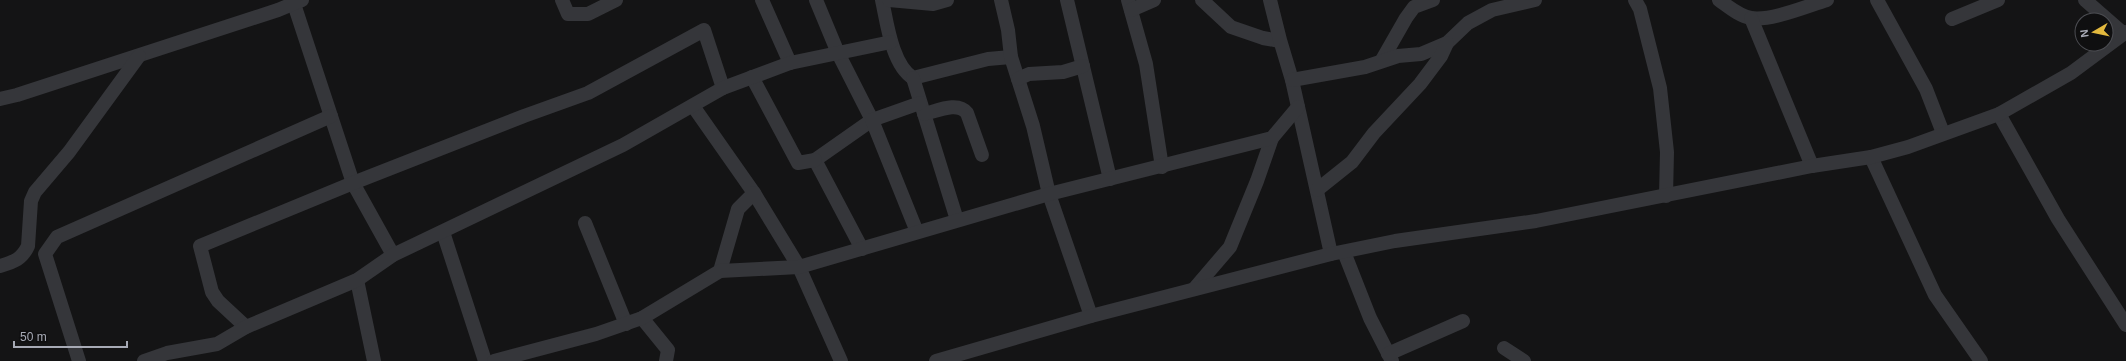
<svg xmlns="http://www.w3.org/2000/svg" width="2126" height="361" viewBox="0 0 2126 361" font-family="Arial,sans-serif">
<rect width="100%" height="100%" fill="#141415"/>
<g fill="none" stroke-linecap="round" stroke-linejoin="round">
<!-- street -->
<g stroke="#35363a" stroke-width="14">
<polyline points="562,0 568,14 588,14 616,0"/>
<polyline points="762,0 790,63"/>
<polyline points="816,0 838,53 872,120 815,160 862,249"/>
<path d="M882,0c5,23 10,65 31,78l75,-19 23,-2"/>
<polyline points="889,0 933,4 947,0"/>
<polyline points="1001,0 1008,30 1011,57 1033,126 1049,194 1091,316"/>
<polyline points="1067,0 1110,179"/>
<polyline points="1128,0 1146,64 1162,167"/>
<polyline points="1202,0 1231,27 1263,38 1280,41"/>
<polyline points="1270,0 1280,40 1292,80 1331,254"/>
<polyline points="1635,0 1640,9 1660,88 1667,152 1666,196"/>
<path d="M1719,0c10,7 20,16 32,18 21,3 56,-12 76,-18"/>
<polyline points="1877,0 1926,89 1943,133"/>
<polyline points="2085,0 2124,34"/>
<polyline points="294,4 353,183 393,255"/>
<polyline points="1131,10 1154,0"/>
<polyline points="1751,18 1812,166"/>
<polyline points="1952,19 1998,0"/>
<polyline points="1382,60 1406,18 1414,7 1433,0"/>
<polyline points="752,77 798,163 815,160"/>
<polyline points="913,78 957,220"/>
<polyline points="1018,79 1029,74 1063,72 1083,66"/>
<polyline points="1292,80 1365,67 1398,56 1421,54 1447,43 1468,23 1492,10 1535,0"/>
<polyline points="0,99 17,95 278,10 302,0"/>
<polyline points="693,106 754,193 799,267 841,361"/>
<path d="M924,114c13,-3 34,-13 43,-1l15,42"/>
<polyline points="1999,114 2058,219 2126,325"/>
<polyline points="1871,157 1935,295 1981,361"/>
<polyline points="1317,190 1352,162 1374,133 1420,84 1441,56 1447,43"/>
<polyline points="585,223 626,324"/>
<polyline points="443,232 485,361"/>
<polyline points="917,232 872,120 920,103"/>
<polyline points="1344,252 1370,318 1392,361"/>
<path d="M0,266c14,-4 22,-7 28,-20l3,-45 4,-9 34,-40 70,-96"/>
<polyline points="720,271 738,209 754,193"/>
<polyline points="357,280 374,361"/>
<polyline points="1194,289 1230,247 1257,181 1272,138"/>
<polyline points="642,318 668,350 666,361"/>
<polyline points="246,327 218,301 212,292 200,246 353,183 524,116 588,93 704,30 723,88"/>
<polyline points="1504,348 1524,361"/>
<polyline points="1388,354 1463,321"/>
<polyline points="79,361 45,254 57,237 331,116"/>
<polyline points="144,361 167,353 217,344 246,327 357,280 393,255 623,145 723,88 790,63 891,42"/>
<polyline points="494,361 596,334 642,318 720,271 799,267 1049,194 1272,138 1298,107"/>
<polyline points="936,361 1091,316 1331,254 1395,241 1536,221 1812,166 1871,157 1908,147 1999,114 2071,73 2126,32"/>
</g>
</g>
<!-- north arrow -->
<g transform="translate(2094 32) rotate(261)"><circle r="19" fill="#0f0f10" stroke="#4c4d52"/>
<path d="M0-3L7 15L0 10L-7 15Z" fill="#e3b93e"/>
<text y="-6" font-size="11" font-weight="bold" text-anchor="middle" fill="#a7aab5">N</text>
</g>
<!-- scale -->
<path d="M14 341v6h113v-6" fill="none" stroke="#a7aab5" stroke-width="2"/>
<text x="20" y="341" font-size="12" fill="#a7aab5" stroke="#0f0f10" stroke-width="3" paint-order="stroke">50 m</text>
</svg>
